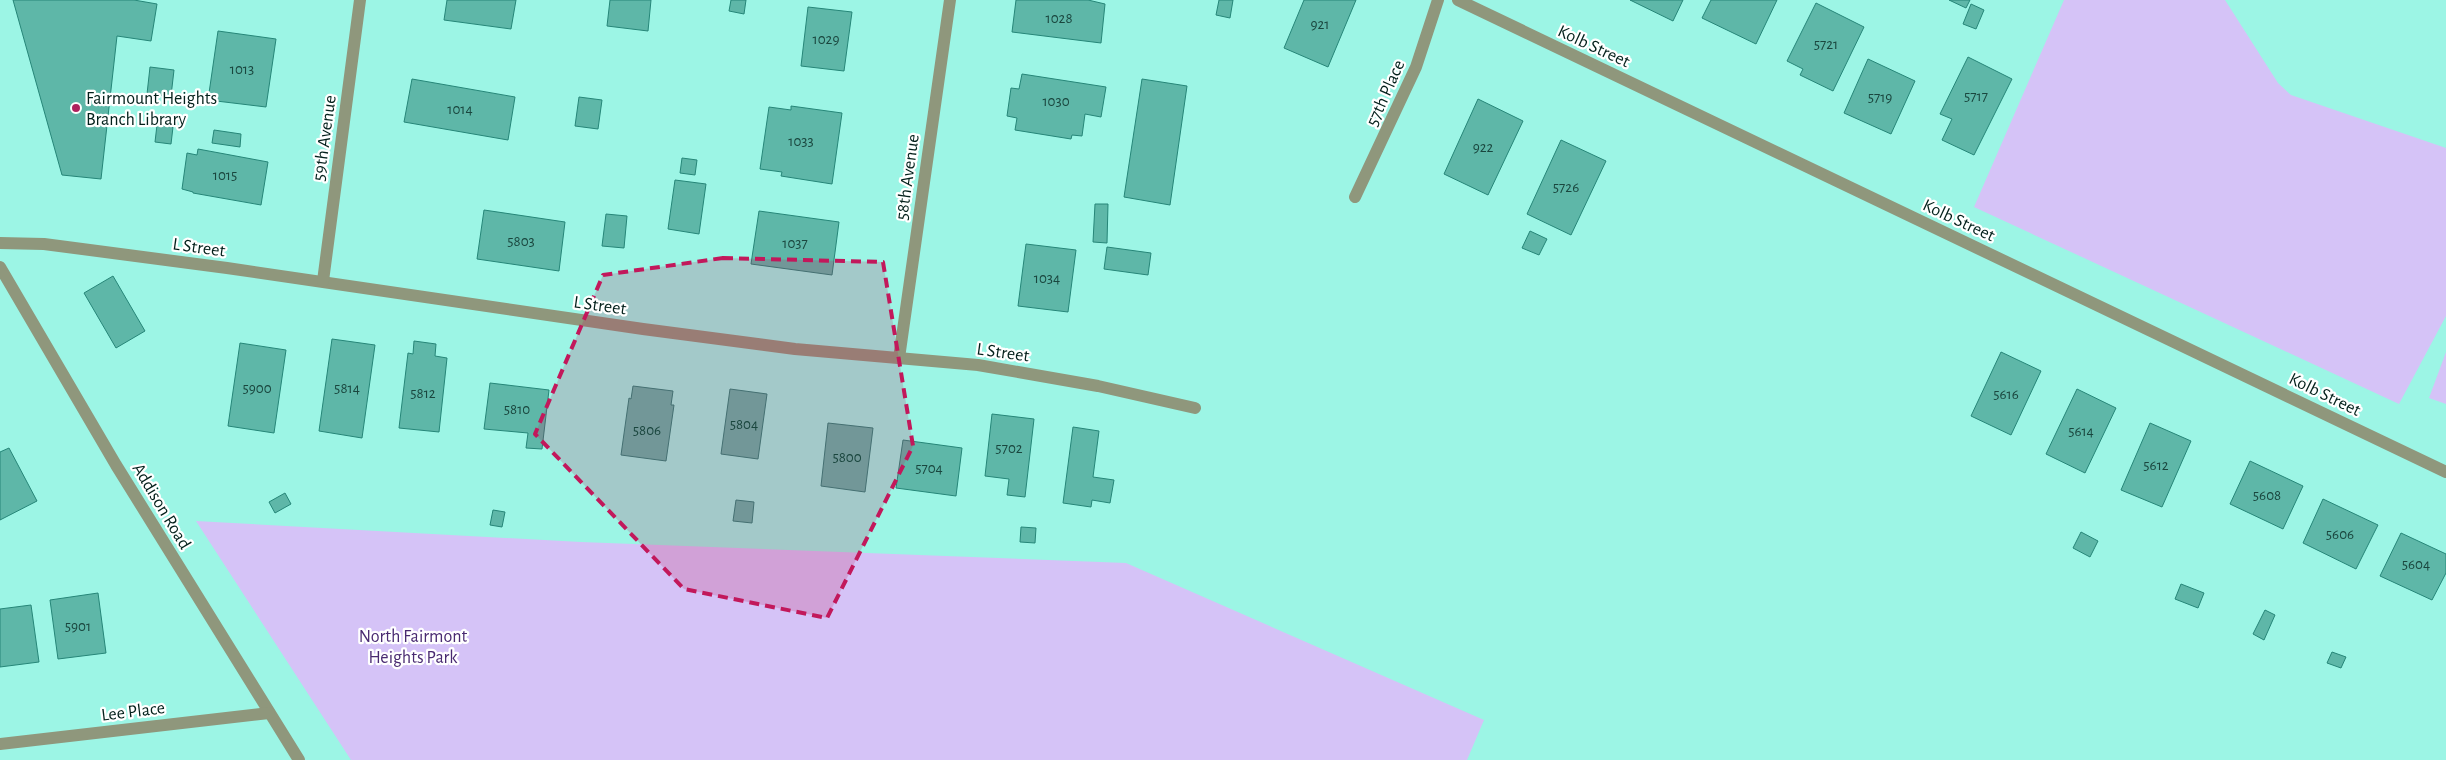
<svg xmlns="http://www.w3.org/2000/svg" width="2446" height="760" viewBox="0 0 2446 760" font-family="'Alegreya Sans',sans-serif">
<rect width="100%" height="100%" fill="#9cf5e5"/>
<!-- green -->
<g fill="#d5c3f7">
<polygon points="2064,0 2225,0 2278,83 2291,95 2446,148 2446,316 2399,404 1974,207"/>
<polygon points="2446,352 2446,404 2429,398"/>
<polygon points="196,521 581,542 1126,563 1484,720 1467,760 351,760"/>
</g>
<!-- building -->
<g fill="#5eb7a8" stroke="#268678">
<polygon points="13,0 134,0 157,4 151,41 117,36 101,179 62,175"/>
<polygon points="447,0 516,0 511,29 444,20"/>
<polygon points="610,0 651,0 648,31 607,26"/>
<polygon points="731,0 746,0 744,14 729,11"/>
<polygon points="1016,0 1088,0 1105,4 1101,43 1012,32"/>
<polygon points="1219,0 1233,0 1230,18 1216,15"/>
<polygon points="1304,0 1356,0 1328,67 1284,48"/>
<polygon points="1630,0 1683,0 1673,21"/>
<polygon points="1711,0 1777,0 1756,44 1702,18"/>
<polygon points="1949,0 1970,0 1966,8"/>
<polygon points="1816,3 1864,27 1833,91 1800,75 1803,69 1787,61"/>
<polygon points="1971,4 1984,10 1976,29 1963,24"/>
<polygon points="808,7 852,12 844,71 801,66"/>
<polygon points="218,31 276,39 266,107 208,100"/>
<polygon points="1968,57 2012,79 1974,155 1942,140 1952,119 1940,114"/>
<polygon points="1868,59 1915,81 1891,134 1844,113"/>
<polygon points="150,67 174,70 171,96 147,94"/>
<polygon points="1022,74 1106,87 1101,117 1085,114 1082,136 1072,135 1071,139 1015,130 1017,118 1007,116 1011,88 1019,89"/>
<polygon points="412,79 515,97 508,140 404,122"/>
<polygon points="1142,79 1187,86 1170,205 1124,197"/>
<polygon points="579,97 602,100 598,129 575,126"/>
<polygon points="1478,99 1523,121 1488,195 1444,174"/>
<polygon points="791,106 842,113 832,184 781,176 782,172 760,169 769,107 791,110"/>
<polygon points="157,125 173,127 171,144 155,142"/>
<polygon points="214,130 241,134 240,147 212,143"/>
<polygon points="1561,140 1606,161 1571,235 1527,214"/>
<polygon points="198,149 268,162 261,205 193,193 193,192 182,189 187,153 197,155"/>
<polygon points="682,158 697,160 695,175 680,173"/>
<polygon points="675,180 706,184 699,234 668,229"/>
<polygon points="1095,204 1108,204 1107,243 1093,242"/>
<polygon points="484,210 565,222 559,271 477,259"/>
<polygon points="759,211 839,222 832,275 751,264"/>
<polygon points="606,214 627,216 624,248 602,246"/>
<polygon points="1530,231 1547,239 1539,255 1522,248"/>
<polygon points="1026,244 1076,250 1068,312 1018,306"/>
<polygon points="1107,247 1151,253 1148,275 1104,269"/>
<polygon points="113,276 145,331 116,348 84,293"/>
<polygon points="332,339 375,345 362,438 319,431"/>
<polygon points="414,341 436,344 435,356 447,358 439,432 399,428 408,353 413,354"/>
<polygon points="240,343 286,350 274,433 228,426"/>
<polygon points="2001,352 2041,371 2011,435 1971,416"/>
<polygon points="490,383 549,390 542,449 526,448 528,433 484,429"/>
<polygon points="633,386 673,391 671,405 674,405 666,461 621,455 629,398 631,399"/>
<polygon points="730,389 767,394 758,459 721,454"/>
<polygon points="2077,389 2116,408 2085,473 2046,454"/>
<polygon points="992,414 1034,419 1025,497 1007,495 1009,479 985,476"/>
<polygon points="828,423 873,428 865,492 821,486"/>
<polygon points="2150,423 2191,441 2162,507 2121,490"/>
<polygon points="1073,427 1099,431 1093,477 1114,480 1110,503 1092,500 1091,507 1063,503"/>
<polygon points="903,440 962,448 956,496 896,488"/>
<polygon points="9,448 37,501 0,520 0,452"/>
<polygon points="2250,461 2303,486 2283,529 2230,504"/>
<polygon points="285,493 291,504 275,513 269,502"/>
<polygon points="2323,499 2378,525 2356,569 2303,543"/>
<polygon points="736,500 754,502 752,523 733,521"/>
<polygon points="493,510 505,512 502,527 490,525"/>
<polygon points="1021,527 1036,528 1035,543 1020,542"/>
<polygon points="2081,532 2098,541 2090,557 2073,548"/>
<polygon points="2401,533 2446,554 2446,573 2432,600 2380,576"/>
<polygon points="2181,584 2204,593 2198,608 2175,599"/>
<polygon points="98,593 106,653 58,659 50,600"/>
<polygon points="31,605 39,662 0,667 0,609"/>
<polygon points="2265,610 2275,615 2264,640 2253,634"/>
<polygon points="2332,652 2346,657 2341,668 2327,663"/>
</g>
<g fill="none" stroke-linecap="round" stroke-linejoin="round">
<!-- minor -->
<g stroke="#8f977c" stroke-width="12">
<polyline points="1458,0 2446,472"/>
<polyline points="1355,197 1416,67 1438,0"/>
<polyline points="0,243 44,244 227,268 643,329 795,349 978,365 1098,386 1195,408"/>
<polyline points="0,267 116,465 299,760"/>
<polyline points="323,281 360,0"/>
<polyline points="899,358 950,0"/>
<polyline points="0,744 269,713"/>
</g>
</g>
<!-- marked area -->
<path fill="#c2185b" fill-opacity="0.2" stroke="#c2185b" stroke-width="4" stroke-dasharray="10 6" stroke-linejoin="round" d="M723,258l160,4 30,184 -86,172 -143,-29 -149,-155 68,-159z"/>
<!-- markers -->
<circle fill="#ae225e" stroke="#fff" stroke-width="2" cx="76" cy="108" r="5"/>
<g text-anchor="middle" stroke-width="4.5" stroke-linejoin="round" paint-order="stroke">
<!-- number labels -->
<g font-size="15" fill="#1a463e">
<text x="1059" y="23">1028</text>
<text x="1320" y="29">921</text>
<text x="826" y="44">1029</text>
<text x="1826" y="49">5721</text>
<text x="242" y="74">1013</text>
<text x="1976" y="101">5717</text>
<text x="1880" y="102">5719</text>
<text x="1056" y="106">1030</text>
<text x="460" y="114">1014</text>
<text x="801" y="146">1033</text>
<text x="1483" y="152">922</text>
<text x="225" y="180">1015</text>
<text x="1566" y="192">5726</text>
<text x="521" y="246">5803</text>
<text x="795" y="248">1037</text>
<text x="1047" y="283">1034</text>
<text x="257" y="393">5900</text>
<text x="347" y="393">5814</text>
<text x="423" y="398">5812</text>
<text x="2006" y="399">5616</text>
<text x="517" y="414">5810</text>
<text x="744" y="429">5804</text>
<text x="647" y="435">5806</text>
<text x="2081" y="436">5614</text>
<text x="1009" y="453">5702</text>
<text x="847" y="462">5800</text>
<text x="2156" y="470">5612</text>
<text x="929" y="473">5704</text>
<text x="2267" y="500">5608</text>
<text x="2340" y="539">5606</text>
<text x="2416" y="569">5604</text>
<text x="78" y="631">5901</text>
</g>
<!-- street labels -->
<g font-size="18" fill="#03201b" stroke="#fff">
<text transform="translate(1594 46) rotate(25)" y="6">Kolb Street</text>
<text transform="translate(1385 93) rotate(-66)" y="6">57th Place</text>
<text transform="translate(324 138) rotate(-82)" y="6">59th Avenue</text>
<text transform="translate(907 177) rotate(-82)" y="6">58th Avenue</text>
<text transform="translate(1959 220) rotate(25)" y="6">Kolb Street</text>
<text transform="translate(199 247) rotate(8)" y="6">L Street</text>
<text transform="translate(600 305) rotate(8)" y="6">L Street</text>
<text transform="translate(1003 352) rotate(8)" y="6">L Street</text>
<text transform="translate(2325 394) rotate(26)" y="6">Kolb Street</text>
<text transform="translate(162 506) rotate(59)" y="6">Addison Road</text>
<text transform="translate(133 711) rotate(-7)" y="6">Lee Place</text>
</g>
<!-- poi labels -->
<g font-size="18" fill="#03201b" stroke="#fff" text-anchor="start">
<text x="86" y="104">Fairmount Heights<tspan x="86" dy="21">Branch Library</tspan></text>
</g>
<!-- park labels -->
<g font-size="18" fill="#492a71" stroke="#fff">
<text x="413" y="642">North Fairmont<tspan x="413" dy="21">Heights Park</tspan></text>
</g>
</g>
</svg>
